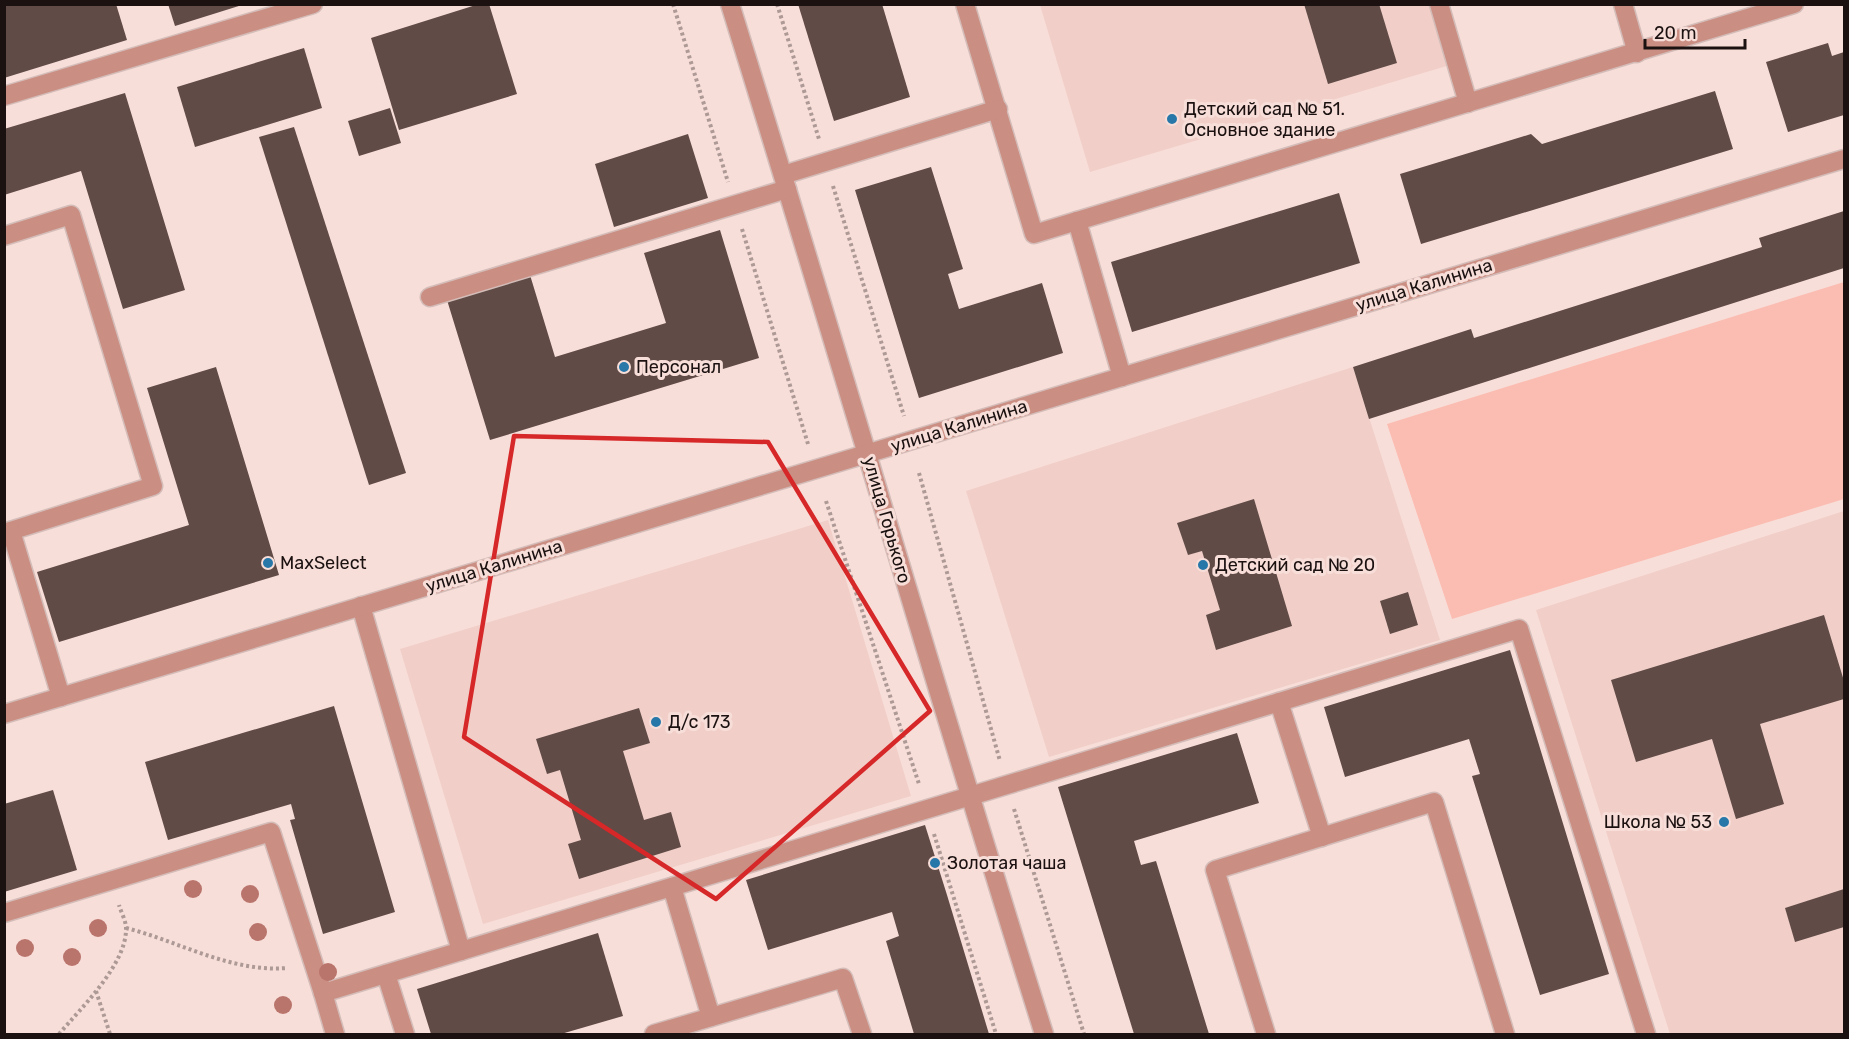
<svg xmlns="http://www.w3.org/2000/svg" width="1849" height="1039" viewBox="0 0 1849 1039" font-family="Rubik,sans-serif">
<rect width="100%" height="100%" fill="#f8ded9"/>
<!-- built -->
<g fill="#f1cfc8">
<polygon points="1040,5 1432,5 1450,65 1090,172"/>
<polygon points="1353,367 1440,640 1049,757 966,491"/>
<polygon points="1844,511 1844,1034 1670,1034 1536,610"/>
<polygon points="828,520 911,796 483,924 400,649"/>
</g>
<!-- green -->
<polygon fill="#fbbdb2" points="1844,282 1844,499 1452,619 1387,424"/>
<!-- building -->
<g fill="#604b47">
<polygon points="4,4 116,4 127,40 4,78"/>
<polygon points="168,4 242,4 242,5 175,26"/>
<polygon points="479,4 489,4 517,94 399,130 371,38"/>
<polygon points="798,4 882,4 910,97 834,121"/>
<polygon points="1304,4 1379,4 1397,63 1328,84"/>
<polygon points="1828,43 1832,56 1844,52 1844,115 1788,132 1766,62"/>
<polygon points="304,48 322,108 195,147 177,87"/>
<polygon points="1715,91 1733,149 1421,244 1400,174 1531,134 1542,144"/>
<polygon points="125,93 185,290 123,309 81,171 4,195 4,129"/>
<polygon points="390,108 401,143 359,156 348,121"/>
<polygon points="294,127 406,473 369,485 259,137"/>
<polygon points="688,134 708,198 614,227 595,164"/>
<polygon points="931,167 963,269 948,274 959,309 1042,283 1063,353 919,398 855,190"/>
<polygon points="1339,193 1360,263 1132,332 1111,262"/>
<polygon points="1844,211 1844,268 1369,419 1353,367 1471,329 1474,338 1762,247 1759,238"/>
<polygon points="720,230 759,358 490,440 447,300 530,275 555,357 666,323 644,253"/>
<polygon points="216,367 279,575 59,642 37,572 189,525 147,388"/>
<polygon points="1254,499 1292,626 1216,650 1206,615 1220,610 1202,551 1188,555 1177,523"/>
<polygon points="1408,592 1418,625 1390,634 1380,601"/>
<polygon points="1824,615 1844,681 1844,699 1760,724 1784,804 1736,819 1712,739 1636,762 1611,680"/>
<polygon points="1510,650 1609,974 1540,995 1472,776 1480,774 1469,739 1345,777 1324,707"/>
<polygon points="334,706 395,912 323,934 290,820 295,819 291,804 168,840 145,762"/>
<polygon points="639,708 650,743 623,751 644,820 671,812 681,847 579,879 568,844 581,840 560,770 547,774 536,739"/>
<polygon points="1237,733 1259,803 1134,841 1141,865 1156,861 1209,1034 1134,1034 1058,787"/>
<polygon points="53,790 77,870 4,892 4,804"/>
<polygon points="925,825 947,895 989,1034 914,1034 886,941 899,936 892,912 768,950 746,880"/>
<polygon points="1844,889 1844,927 1795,942 1785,908"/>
<polygon points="598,933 623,1016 561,1034 431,1034 417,989"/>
</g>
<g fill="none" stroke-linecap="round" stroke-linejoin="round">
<defs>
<g id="minor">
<path d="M730,4c107,343 206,688 314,1030"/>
<polyline points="965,4 1034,234 1794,4"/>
<polyline points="1439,4 1468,103"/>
<polyline points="1623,4 1637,53"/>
<polyline points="4,96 313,4"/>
<polyline points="783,175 998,109"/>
<polyline points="1077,221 1122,377"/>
<polyline points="4,236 71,215 153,486 4,533"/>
<polyline points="430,297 787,189"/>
<polyline points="11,531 61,697"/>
<polyline points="361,606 461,951"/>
<polyline points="1279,702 1322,837"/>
<polyline points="4,714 1844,159"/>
<polyline points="672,887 711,1017"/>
<polyline points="4,913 271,832 323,993 1519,629 1646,1034"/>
<polyline points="386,974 405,1034"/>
<polyline points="323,993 335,1034"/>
<polyline points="654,1034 843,978 862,1034"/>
<polyline points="1266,1034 1215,870 1434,802 1505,1034"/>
</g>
</defs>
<!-- minor casing -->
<use href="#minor" stroke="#d4bdb9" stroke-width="21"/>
<!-- path -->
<g stroke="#ad9995" stroke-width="4" stroke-dasharray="3 3" stroke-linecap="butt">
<polyline points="673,4 728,182"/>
<polyline points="777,4 819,139"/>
<polyline points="833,186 904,416"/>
<polyline points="742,229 808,444"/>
<polyline points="919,473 1000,761"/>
<polyline points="826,501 919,784"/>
<polyline points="1014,809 1084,1034"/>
<polyline points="934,834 996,1034"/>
<path d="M126,928c52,13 106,45 161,40"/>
<polyline points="96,991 110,1034"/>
<path d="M59,1034c22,-26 68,-70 67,-106 0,-7 -5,-16 -7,-23"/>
</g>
<!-- minor -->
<use href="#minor" stroke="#cb8e83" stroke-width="18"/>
</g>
<!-- trees -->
<g fill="#b9746c">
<circle cx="193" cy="889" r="9"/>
<circle cx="250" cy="894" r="9"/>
<circle cx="98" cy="928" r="9"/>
<circle cx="258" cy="932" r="9"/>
<circle cx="25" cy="948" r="9"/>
<circle cx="72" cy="957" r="9"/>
<circle cx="328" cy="972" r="9"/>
<circle cx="283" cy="1005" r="9"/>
</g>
<!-- marked area -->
<path fill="none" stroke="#d62828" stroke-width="4.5" stroke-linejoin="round" d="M514,436l254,6 162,269 -214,188 -252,-162z"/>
<!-- markers -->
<g fill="#2777a9" stroke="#f8ded9" stroke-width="2">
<circle cx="1172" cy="119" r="6"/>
<circle cx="624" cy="367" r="6"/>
<circle cx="268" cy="563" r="6"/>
<circle cx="1203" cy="565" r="6"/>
<circle cx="656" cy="722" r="6"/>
<circle cx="1724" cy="822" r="6"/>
<circle cx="935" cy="863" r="6"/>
</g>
<g text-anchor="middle" stroke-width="6" stroke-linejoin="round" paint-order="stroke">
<!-- poi labels -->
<g font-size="18" fill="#1a1110" stroke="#f8ded9" text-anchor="start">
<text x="1184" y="115">Детский сад № 51.<tspan x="1184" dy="21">Основное здание</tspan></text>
<text x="636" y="373">Персонал</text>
<text x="280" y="569">MaxSelect</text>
<text x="1215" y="571">Детский сад № 20</text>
<text x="668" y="728">Д/с 173</text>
<text x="1712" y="828" text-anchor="end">Школа № 53</text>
<text x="947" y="869">Золотая чаша</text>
</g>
<!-- street labels -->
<g font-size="18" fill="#1a1110" stroke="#f8ded9">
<text transform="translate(1424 285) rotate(-17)" y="6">улица Калинина</text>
<text transform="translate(959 426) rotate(-17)" y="6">улица Калинина</text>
<text transform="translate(887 520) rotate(74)" y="6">улица Горького</text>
<text transform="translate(494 566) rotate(-17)" y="6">улица Калинина</text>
</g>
</g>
<!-- border -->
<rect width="1849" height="1039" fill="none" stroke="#1a1110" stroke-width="12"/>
<!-- scale -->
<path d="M1645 39v9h100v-9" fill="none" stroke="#1a1110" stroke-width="3"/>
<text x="1654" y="39" font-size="18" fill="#1a1110" stroke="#f8ded9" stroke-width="4.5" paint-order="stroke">20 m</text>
</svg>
